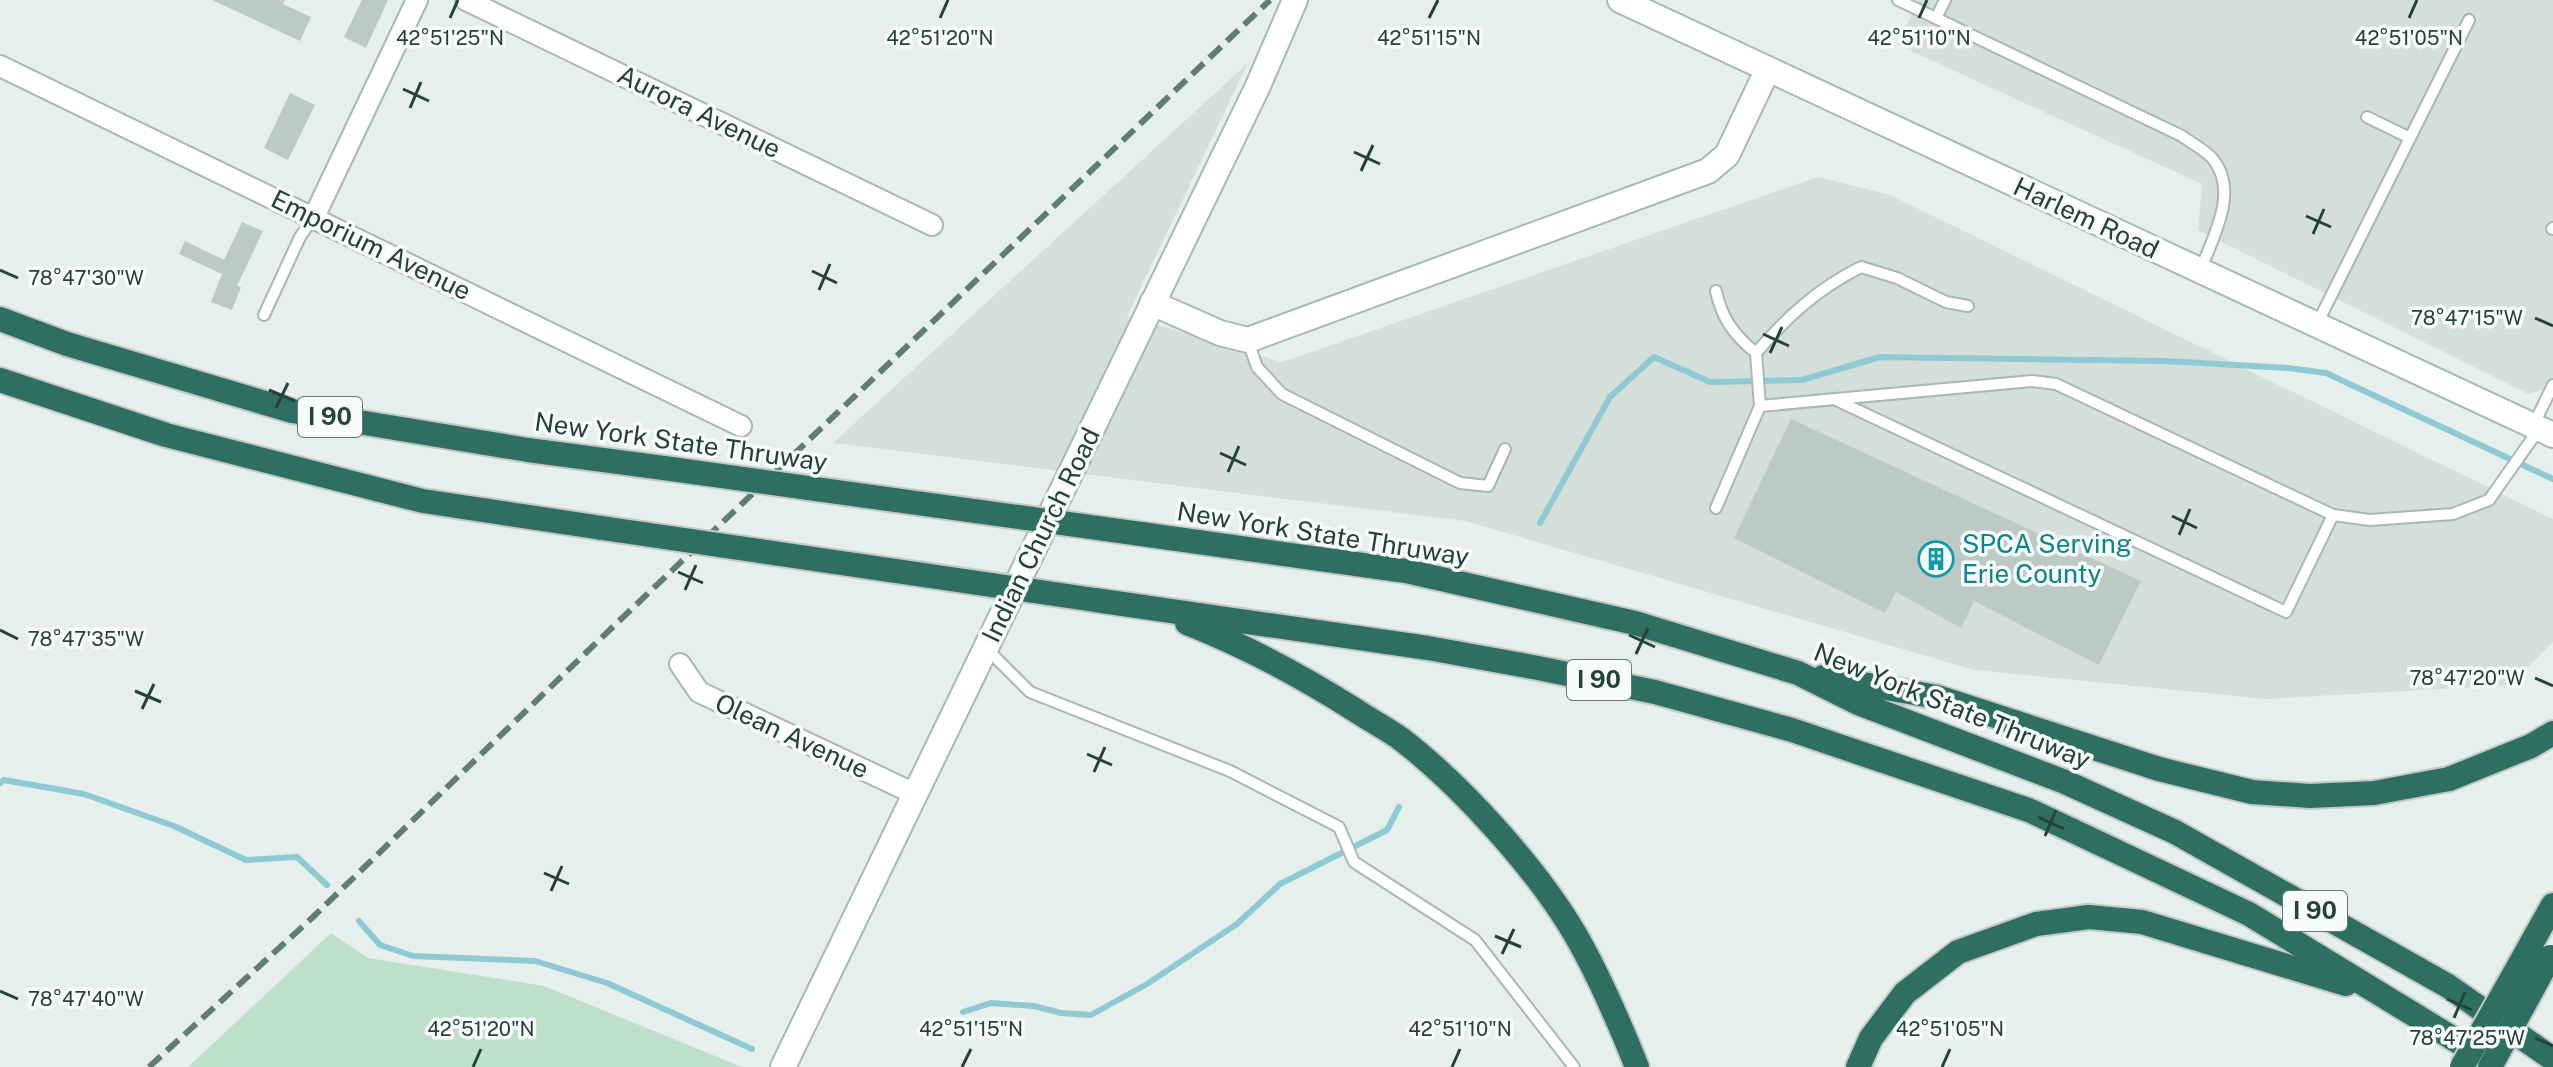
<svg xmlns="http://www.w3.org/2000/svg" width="2553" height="1067" viewBox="0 0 2553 1067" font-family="'Public Sans',sans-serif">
<rect width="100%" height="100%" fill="#e6efeb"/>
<!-- built -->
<g fill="#d4dfda">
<polygon points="1918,0 2553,0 2553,387 2528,394 2198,230 2202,184 1898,45"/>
<polygon points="1248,63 1127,316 1282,362 1818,177 1890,195 2553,519 2553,642 2511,685 2265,699 1974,670 1465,521 833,443"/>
</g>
<!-- green -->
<polygon fill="#bfe0c8" points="331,933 368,958 544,986 742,1067 188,1067"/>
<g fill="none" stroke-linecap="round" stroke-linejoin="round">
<!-- stream -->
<g stroke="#8ec9d4" stroke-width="6">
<polyline points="1540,523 1610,397 1654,357 1710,382 1802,380 1880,357 2165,361 2288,368 2326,373 2553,479"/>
<polyline points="0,783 4,780 84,794 174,826 246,860 297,857 327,885"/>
<polyline points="359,921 380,945 413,956 535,961 607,983 752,1049"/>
<polyline points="963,1012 991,1003 1034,1006 1061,1013 1091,1015 1147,984 1237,924 1280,884 1387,830 1399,807"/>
</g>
</g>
<!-- building -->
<g fill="#bbcac4">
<polygon points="212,0 285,0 283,4 311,17 300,41"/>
<polygon points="362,0 388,0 366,48 344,37"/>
<polygon points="290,93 315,105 288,160 264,148"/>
<polygon points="242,222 263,231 237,286 241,287 232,310 211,302 222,274 179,254 185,241 224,260"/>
<polygon points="1791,419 2141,581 2099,665 1974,601 1961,628 1896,592 1885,613 1734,538"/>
</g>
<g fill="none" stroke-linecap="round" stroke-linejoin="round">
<defs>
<g id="lane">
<path d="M1898,0l284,136c9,7 23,14 30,22 28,33 1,79 -12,113"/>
<polyline points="1936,18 1945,0"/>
<polyline points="2367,117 2410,138"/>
<polyline points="2552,229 2553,228"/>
<path d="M1716,291c6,28 18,44 40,62"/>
<polyline points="264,315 300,237 314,217"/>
<polyline points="2317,324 2469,20"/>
<polyline points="1248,341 1257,367 1282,394 1460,483 1488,486 1505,449"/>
<polyline points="1836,400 2286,612 2333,515"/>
<path d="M1760,406l-4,-53c31,-36 61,-64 105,-86l36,11 49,24 22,4"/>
<polyline points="2534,424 2553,385"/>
<polyline points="1716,508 1760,406 2032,381 2056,384 2333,515 2370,520 2453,514 2489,500 2539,429"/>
<polyline points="987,649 1030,692 1230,771 1339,827 1354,862 1475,940 1574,1067"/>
</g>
<g id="street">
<polyline points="466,0 932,225"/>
<polyline points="0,66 741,426"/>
<polyline points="314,217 417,0"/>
<polyline points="680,664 699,692 915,794"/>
</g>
<g id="secondary">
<polyline points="1620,0 2553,435"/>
<polyline points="1152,303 1220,333 1248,340 1708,171 1727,155 1767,71"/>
<polyline points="783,1067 1257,88 1295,0"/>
</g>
<g id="highway">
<polyline points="0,319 67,344 292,411 528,450 671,469"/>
<polyline points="0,380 166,435 423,501 602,528"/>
<polyline points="1141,534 1406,571 1635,623 1798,673 1858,703 2065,782 2175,832 2448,986 2553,1059"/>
<polyline points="1095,600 1428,648 1538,668 1655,692 1792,730 2031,811 2249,914 2467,1047 2489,1063"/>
<path d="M1187,623c59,23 114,53 168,87 15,10 32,19 46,29 61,47 135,129 174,195 25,43 44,88 62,133"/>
<polyline points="1823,677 1937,697 2159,769 2252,792 2310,796 2374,793 2449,779 2531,746 2553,733"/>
<polyline points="2531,944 2553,905"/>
<polyline points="1858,1067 1871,1038 1905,993 1958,952 2036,924 2089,917 2142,922 2346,984"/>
</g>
</defs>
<!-- lane casing -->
<use href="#lane" stroke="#a8b8b2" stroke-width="14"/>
<!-- street casing -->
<use href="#street" stroke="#a8b8b2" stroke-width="24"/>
<!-- secondary casing -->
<use href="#secondary" stroke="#a4bbb3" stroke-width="28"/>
<!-- highway casing -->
<use href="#highway" stroke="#c2cac8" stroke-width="28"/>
<!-- lane -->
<use href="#lane" stroke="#fff" stroke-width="10"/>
<!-- street -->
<use href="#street" stroke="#fff" stroke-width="20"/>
<!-- secondary -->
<use href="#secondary" stroke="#fff" stroke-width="24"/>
<!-- highway -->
<use href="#highway" stroke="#2f6f62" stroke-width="24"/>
<!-- rail -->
<polyline stroke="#5f7d75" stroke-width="6" stroke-dasharray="16 8" stroke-linecap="butt" points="149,1067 313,917 596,643 1270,0"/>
<defs>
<g id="highway-bridge">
<polyline points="671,469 1141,534"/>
<polyline points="602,528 1095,600"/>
<polyline points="2462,1067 2531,944"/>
<polyline points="2490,1067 2550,957"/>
</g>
</defs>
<!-- highway-bridge casing -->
<use href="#highway-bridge" stroke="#c2cac8" stroke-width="28" stroke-linecap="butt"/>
<!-- highway-bridge -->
<use href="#highway-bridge" stroke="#2f6f62" stroke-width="24"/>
</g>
<!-- ticks -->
<path fill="none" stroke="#24423a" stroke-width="3" d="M450,18l8,-18M940,18l8,-18M1429,18l9,-18M1919,18l8,-18M2409,18l8,-18M403,89l26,12M410,108l11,-26M1354,152l26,12M1361,171l12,-26M2306,216l25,11M2313,234l11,-25M0,270l18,8M812,271l25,12M819,290l11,-26M2535,318l18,8M1763,334l26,12M1770,353l12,-26M269,390l26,11M276,408l12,-25M1220,453l26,12M1228,472l11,-26M2172,516l25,12M2179,535l11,-26M678,572l25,11M685,590l11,-25M0,630l18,9M1629,635l26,12M1636,654l12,-26M2535,678l18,8M135,691l26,11M142,709l12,-25M1087,754l25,11M1094,772l11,-25M2038,817l26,12M2045,836l11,-26M544,873l25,11M551,891l11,-25M1495,936l26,11M1502,954l12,-25M0,991l18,8M2447,999l25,11M2454,1018l11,-26M2535,1038l18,8M473,1067l8,-18M962,1067l9,-18M1452,1067l8,-18M1942,1067l8,-18"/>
<!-- icons -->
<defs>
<symbol id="building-ring" viewBox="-11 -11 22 22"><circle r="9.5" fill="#f7fbf9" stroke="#0f9aa8" stroke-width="1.5"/><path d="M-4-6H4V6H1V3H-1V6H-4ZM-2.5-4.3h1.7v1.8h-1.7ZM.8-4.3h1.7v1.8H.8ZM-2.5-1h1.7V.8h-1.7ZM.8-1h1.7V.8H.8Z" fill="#0f9aa8"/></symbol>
</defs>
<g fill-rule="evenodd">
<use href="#building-ring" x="1916" y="539" width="40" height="40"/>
</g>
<g text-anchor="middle" stroke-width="7" stroke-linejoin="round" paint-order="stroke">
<!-- shield labels -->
<g fill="#f7fbf9" stroke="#637a73" stroke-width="2">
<rect x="298" y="397" width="64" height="40" rx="6"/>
<rect x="1567" y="660" width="64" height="40" rx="6"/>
<rect x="2283" y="891" width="64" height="40" rx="6"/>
</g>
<g font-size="24" font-weight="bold" fill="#24423a">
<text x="330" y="425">I 90</text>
<text x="1599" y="688">I 90</text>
<text x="2315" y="919">I 90</text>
</g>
<!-- street labels -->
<g font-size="26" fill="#24423a" stroke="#f7fbf9">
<text transform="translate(699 112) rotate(26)" y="9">Aurora Avenue</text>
<text transform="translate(2086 218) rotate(25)" y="9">Harlem Road</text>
<text transform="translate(371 245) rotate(26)" y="9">Emporium Avenue</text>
<text transform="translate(681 442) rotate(8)" y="9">New York State Thruway</text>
<text transform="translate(1323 534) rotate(9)" y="9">New York State Thruway</text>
<text transform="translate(1041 535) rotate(-64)" y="9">Indian Church Road</text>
<text transform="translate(1952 706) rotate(22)" y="9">New York State Thruway</text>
<text transform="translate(792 736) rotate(25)" y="9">Olean Avenue</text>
</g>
<!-- culture labels -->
<g font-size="26" fill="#0d838f" stroke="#f7fbf9" text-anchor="start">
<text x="1962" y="553">SPCA Serving<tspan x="1962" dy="30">Erie County</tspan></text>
</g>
</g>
<g font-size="20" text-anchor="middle" fill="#24423a" stroke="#f7fbf9" stroke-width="7" stroke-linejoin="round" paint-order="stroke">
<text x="450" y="45">42°51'25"N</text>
<text x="940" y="45">42°51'20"N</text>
<text x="1429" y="45">42°51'15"N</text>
<text x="1919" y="45">42°51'10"N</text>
<text x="2409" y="45">42°51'05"N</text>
<text x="86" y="285">78°47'30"W</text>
<text x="2467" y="325">78°47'15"W</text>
<text x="86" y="646">78°47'35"W</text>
<text x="2467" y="685">78°47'20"W</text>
<text x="86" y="1006">78°47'40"W</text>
<text x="481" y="1036">42°51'20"N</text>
<text x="971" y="1036">42°51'15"N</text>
<text x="1460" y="1036">42°51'10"N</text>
<text x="1950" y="1036">42°51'05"N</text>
<text x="2467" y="1045">78°47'25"W</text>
</g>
</svg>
